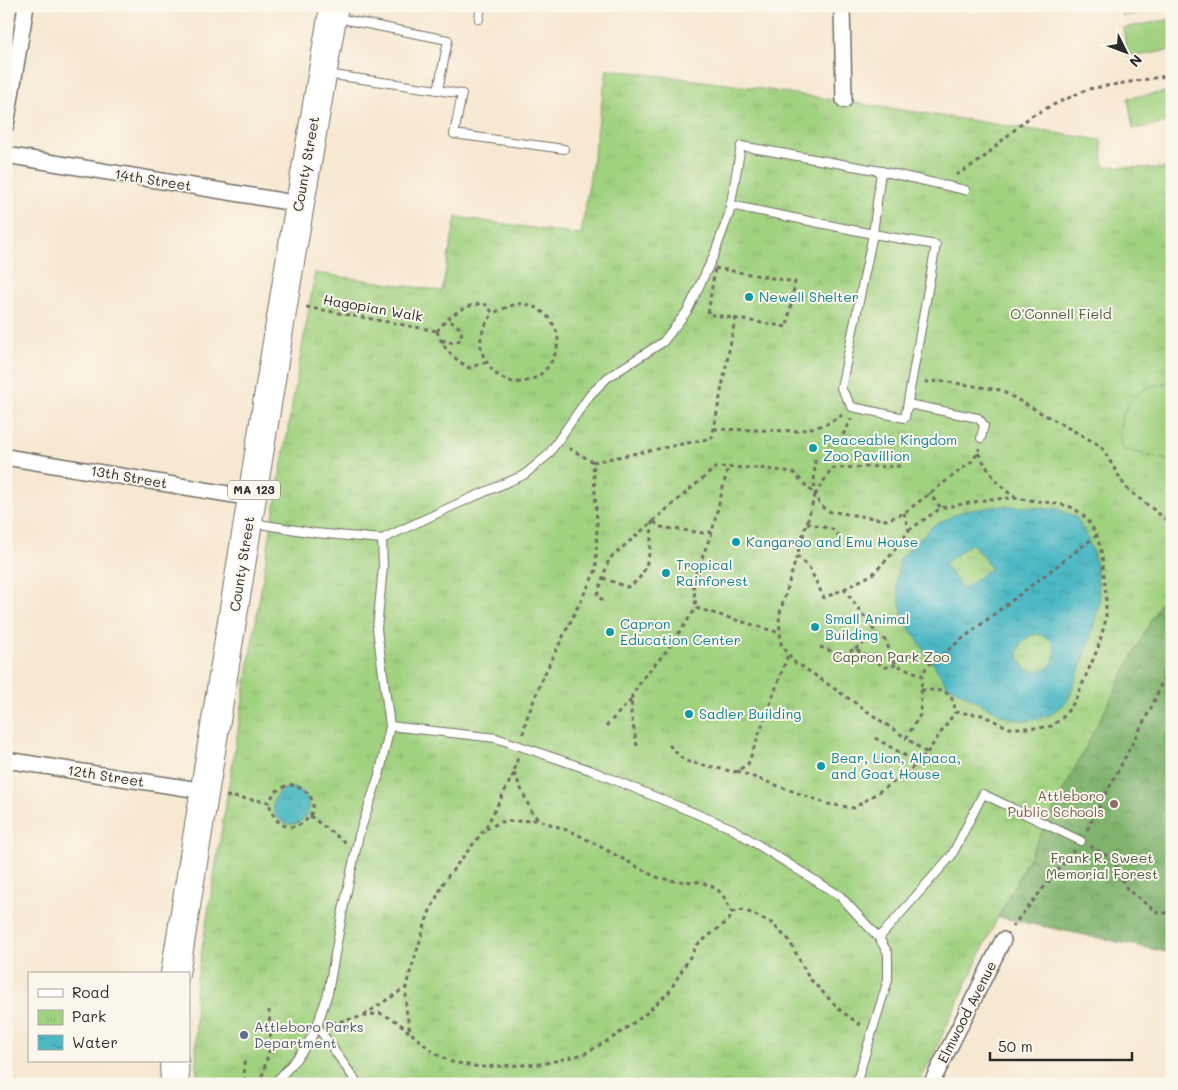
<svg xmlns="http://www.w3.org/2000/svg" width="1178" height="1090" viewBox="0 0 1178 1090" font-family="Mali,sans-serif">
<defs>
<pattern id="forest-crowns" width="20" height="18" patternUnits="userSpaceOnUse" patternTransform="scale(1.25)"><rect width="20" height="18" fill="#80b46e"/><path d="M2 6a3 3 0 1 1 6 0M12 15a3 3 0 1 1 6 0" fill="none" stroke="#69935b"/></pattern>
<pattern id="park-tufts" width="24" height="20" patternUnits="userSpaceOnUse" patternTransform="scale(1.25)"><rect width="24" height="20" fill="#a1d280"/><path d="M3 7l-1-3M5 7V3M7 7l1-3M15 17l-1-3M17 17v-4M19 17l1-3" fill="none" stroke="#8bb46f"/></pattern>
<pattern id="water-ripples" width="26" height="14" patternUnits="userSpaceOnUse" patternTransform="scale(1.25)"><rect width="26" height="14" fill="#4bb8c4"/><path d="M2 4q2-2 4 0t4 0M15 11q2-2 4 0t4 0" fill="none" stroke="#3f969f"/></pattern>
</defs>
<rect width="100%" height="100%" fill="#fbf7ec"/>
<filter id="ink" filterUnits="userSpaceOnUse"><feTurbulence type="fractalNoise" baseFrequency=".02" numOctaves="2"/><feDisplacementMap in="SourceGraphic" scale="10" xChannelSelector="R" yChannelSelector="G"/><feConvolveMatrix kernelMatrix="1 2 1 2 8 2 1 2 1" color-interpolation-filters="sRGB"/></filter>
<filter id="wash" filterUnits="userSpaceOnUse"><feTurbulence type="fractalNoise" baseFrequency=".0096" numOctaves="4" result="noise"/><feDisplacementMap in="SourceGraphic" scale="20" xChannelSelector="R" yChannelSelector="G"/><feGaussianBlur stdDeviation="1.12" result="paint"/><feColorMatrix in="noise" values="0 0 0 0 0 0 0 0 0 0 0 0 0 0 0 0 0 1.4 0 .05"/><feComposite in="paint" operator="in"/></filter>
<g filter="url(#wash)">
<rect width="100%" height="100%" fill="#f7e8d2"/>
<!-- forest -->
<polygon fill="url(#forest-crowns)" stroke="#56704c" points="1172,580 1172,953 998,917"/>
<!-- park -->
<polygon fill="url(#park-tufts)" stroke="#667e56" points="607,69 735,85 1101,140 1104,166 1172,169 1172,580 998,917 919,1084 197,1084 195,992 278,486 315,273 442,291 456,217 581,235"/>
<!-- pitch -->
<g fill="#a1d280" stroke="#667e56">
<polygon points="1120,6 1172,6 1172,8 1122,16"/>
<polygon points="1172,19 1172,50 1128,57 1123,28"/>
<polygon points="1172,91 1172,122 1133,129 1128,98"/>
<path d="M1172,382v79l-50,-12c-9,-36 12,-65 50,-67z"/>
</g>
<!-- water -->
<g fill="url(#water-ripples)" stroke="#3b7278" fill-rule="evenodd">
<path d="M1002,506l56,3 18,8 10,17 8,21 6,46 -11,43 -21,56 -18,15 -24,6 -22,-5 -57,-31 -44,-67 -7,-37 4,-23 33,-32 30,-15zM972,543l19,25 -28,21 -19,-25zM1035,634c12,1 22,8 20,22 -1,5 -4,10 -8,12 -24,14 -44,-24 -12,-34z"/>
<circle cx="291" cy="806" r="18"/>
</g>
</g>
<g filter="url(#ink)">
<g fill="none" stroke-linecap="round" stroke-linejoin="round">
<defs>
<g id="lane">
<polyline points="337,18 448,40 438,90 462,94 454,134 564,149"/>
<polyline points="479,19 481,6"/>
<polyline points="326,74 438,90"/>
<polyline points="730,205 873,234 841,388 852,407 905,418 936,245 873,234 881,171"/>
<polyline points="908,404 978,418 984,425 981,438"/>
<polyline points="253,523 315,533 382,539"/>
<polyline points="390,726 496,738 590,770 731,828 840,896 879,938 888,953 888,980 856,1084"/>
<polyline points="879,938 952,855 983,794 1081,841"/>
<polyline points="317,1026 328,993 343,910 359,835 380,772 390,726 377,629 383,567 382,539 455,505 524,475 548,455 590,395 607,378 663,342 688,310 714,255 729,214 741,146 881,171 965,190"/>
<path d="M274,1084c16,-18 34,-36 43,-58l41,58"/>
</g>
<g id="street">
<polyline points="842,6 844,100"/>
<polyline points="6,125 26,6"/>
<polyline points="6,155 300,204"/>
<polyline points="6,457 252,498"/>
<polyline points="6,760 205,791"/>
<polyline points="931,1084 1003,940"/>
</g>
<g id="highway">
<polyline points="175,974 290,262 334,6"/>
<polyline points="174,1061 175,1084"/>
</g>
</defs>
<!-- lane casing -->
<use href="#lane" stroke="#726d65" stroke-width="10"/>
<!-- street casing -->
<use href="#street" stroke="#726d65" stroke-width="18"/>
<!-- highway casing -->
<use href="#highway" stroke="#726d65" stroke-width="30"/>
<!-- path -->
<g stroke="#726d65" stroke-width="3" stroke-dasharray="4 4" stroke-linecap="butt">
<polyline points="956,175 981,160 999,143 1031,116 1051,106 1088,89 1172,75"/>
<polygon points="715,268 795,282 787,327 708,314"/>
<polyline points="306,307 437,331"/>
<path d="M437,331c12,-15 28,-28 48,-27l8,9c8,-3 17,-8 26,-9 19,-2 40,19 39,38 -1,10 -6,20 -12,27 -18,20 -47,17 -60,-8 -2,-4 -5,-9 -5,-14 -2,-13 5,-24 12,-34"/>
<path d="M437,331c7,19 15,26 32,37l17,-6"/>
<path d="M442,342l3,-2c7,3 10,4 16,-1 2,-14 -5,-13 -14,-20"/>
<polyline points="925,382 942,381 1000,390 1101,446 1126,488 1172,524"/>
<polyline points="714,429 797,431 825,425 842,415"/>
<polyline points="843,435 851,420 850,419"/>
<path d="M978,453c12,19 17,31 37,44"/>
<path d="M815,460c0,18 -5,39 12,51l60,9 17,-7 67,-51 7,-9 1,-5"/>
<polyline points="593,462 712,438 736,315"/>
<polyline points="815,495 832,468 901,466"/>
<polyline points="807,523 832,529 840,537"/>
<polyline points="909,530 941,508 929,493"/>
<polyline points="712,532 693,581 696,608 780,633"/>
<polyline points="797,556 810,569 824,598 844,589 877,634 885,640 896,665 922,675"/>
<path d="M603,578l24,9c24,-9 24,-45 25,-67l8,7 43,6 9,-1 16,-65"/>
<polyline points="844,589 873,574 891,555 909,530 904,513"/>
<polyline points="603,600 597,596 609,559 716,467 757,468 793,472 815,495 779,616 781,644 796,664 803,667 906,738 920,715 922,675 927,666 1097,535"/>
<polyline points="820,647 842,655 855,649 885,667 896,665"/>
<polyline points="855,649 877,634"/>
<path d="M921,690c20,0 33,-1 34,22l27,3 27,13h29l14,-2 12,-10 11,-15 23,-53 8,-29v-25l-4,-39 -5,-20 -10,-16 -13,-11 -14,-4 -47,-6 -23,1 -49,9"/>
<polyline points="606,726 631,700"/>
<polyline points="523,734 526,720 544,675 596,570 597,522 593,462 569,448"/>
<polyline points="875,738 918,763"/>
<polyline points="669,745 685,761 735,772 748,764 788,655"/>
<polyline points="637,746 631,714 632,695 646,674 665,653 696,608"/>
<polyline points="927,753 955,712"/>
<polyline points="737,771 828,804 854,808 906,774 927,753 906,738"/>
<polyline points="514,773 532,813 539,820 575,833 656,877 675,881 699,882 709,885 718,890 724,897 732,912 729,920 697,945 669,992 643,1016 614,1037 584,1054 542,1064 479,1067 452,1062 434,1053 413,1035 409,1027 406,1008 406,986 428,915 445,880 485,829 514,773 514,772 518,757"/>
<path d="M226,796l43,6 6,-10 14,-8c59,16 -8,76 -20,18"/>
<polyline points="310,816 346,843"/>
<polyline points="486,829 501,822 538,820"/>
<polyline points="1087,830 1153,704 1172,658"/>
<polyline points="1090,846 1113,859 1127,889 1158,913 1172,913"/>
<polyline points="732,912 744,910 770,922 789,940 809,978 841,1011 862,1026"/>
<polyline points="1012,927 1074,850"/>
<polyline points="364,1015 405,988"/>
<polyline points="332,1023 380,1013 398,1022 411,1034"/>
<polyline points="244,1061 245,1084"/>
<polyline points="262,1076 271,1044 269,1010"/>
</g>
<!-- lane -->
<use href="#lane" stroke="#fff" stroke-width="8"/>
<!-- street -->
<use href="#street" stroke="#fff" stroke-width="15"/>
<!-- highway -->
<use href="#highway" stroke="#fff" stroke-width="28"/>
</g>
</g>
<!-- markers -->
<g fill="#0f9aa8" stroke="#fbf7ec" stroke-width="2">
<circle cx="749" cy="297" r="5"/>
<circle cx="813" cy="448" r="5"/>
<circle cx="736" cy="542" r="5"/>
<circle cx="666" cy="573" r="5"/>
<circle cx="815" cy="627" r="5"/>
<circle cx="610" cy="632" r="5"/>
<circle cx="689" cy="714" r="5"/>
<circle cx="821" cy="766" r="5"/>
</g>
<circle fill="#8d6e63" stroke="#fbf7ec" stroke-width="2" cx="1114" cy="804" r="5"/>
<circle fill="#5c6f8a" stroke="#fbf7ec" stroke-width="2" cx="244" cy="1035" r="5"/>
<g text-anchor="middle" stroke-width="4" stroke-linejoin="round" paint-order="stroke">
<!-- shield labels -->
<rect fill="#fbf7ec" stroke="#696865" stroke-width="1" x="228" y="480.5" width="52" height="19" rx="4"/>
<g font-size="12" font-weight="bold" fill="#2b2b2b">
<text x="254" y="494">MA 123</text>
</g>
<!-- street labels -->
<g font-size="14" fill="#2b2b2b" stroke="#fbf7ec">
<text transform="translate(306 164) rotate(-80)" y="5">County Street</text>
<text transform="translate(153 180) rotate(9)" y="5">14th Street</text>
<text transform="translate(373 308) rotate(10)" y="5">Hagopian Walk</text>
<text transform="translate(129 477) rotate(10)" y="5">13th Street</text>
<text transform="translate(242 564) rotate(-81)" y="5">County Street</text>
<text transform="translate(106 776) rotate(9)" y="5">12th Street</text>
<text transform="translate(967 1012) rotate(-63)" y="5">Elmwood Avenue</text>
</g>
<!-- culture labels -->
<g font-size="14" fill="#0d838f" stroke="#fbf7ec" text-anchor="start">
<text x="759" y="302">Newell Shelter</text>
<text x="823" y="445">Peaceable Kingdom<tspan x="823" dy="16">Zoo Pavillion</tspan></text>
<text x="746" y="547">Kangaroo and Emu House</text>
<text x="676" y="570">Tropical<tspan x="676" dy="16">Rainforest</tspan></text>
<text x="825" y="624">Small Animal<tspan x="825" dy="16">Building</tspan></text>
<text x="620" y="629">Capron<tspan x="620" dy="16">Education Center</tspan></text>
<text x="699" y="719">Sadler Building</text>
<text x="831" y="763">Bear, Lion, Alpaca,<tspan x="831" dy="16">and Goat House</tspan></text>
</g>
<!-- park labels -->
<g font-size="14" fill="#4e5d44" stroke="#fbf7ec">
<text x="1061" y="319">O'Connell Field</text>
<text x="891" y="662">Capron Park Zoo</text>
<text x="1102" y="863">Frank R. Sweet<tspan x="1102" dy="16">Memorial Forest</tspan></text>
</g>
<!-- education labels -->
<g font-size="14" fill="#785e54" stroke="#fbf7ec" text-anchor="end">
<text x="1104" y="801">Attleboro<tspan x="1104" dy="16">Public Schools</tspan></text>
</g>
<!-- service labels -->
<g font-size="14" fill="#4e5e75" stroke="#fbf7ec" text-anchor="start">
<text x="254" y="1032">Attleboro Parks<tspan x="254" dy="16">Department</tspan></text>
</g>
</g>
<!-- margin -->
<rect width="1178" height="1090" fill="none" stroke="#fbf7ec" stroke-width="25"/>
<!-- legend -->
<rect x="28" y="972" width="162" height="90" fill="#fbf7ec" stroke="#a8a59f"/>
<rect x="38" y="989" width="25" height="8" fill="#ffffff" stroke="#a8a59f"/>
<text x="72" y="998" font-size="15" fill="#2b2b2b">Road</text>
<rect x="38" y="1010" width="25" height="15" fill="url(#park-tufts)" stroke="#a8a59f"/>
<text x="72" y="1022" font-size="15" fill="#2b2b2b">Park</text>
<rect x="38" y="1035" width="25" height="15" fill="url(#water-ripples)" stroke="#a8a59f"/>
<text x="72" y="1048" font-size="15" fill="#2b2b2b">Water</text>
<!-- north arrow -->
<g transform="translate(1126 52) rotate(132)" stroke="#fbf7ec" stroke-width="4" paint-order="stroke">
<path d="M0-4L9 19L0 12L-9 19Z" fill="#2b2b2b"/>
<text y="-8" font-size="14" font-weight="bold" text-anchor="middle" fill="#2b2b2b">N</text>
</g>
<!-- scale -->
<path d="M990 1052v8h142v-8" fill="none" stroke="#2b2b2b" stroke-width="2.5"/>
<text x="998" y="1052" font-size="15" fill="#2b2b2b" stroke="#fbf7ec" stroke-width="4" paint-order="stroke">50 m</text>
</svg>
